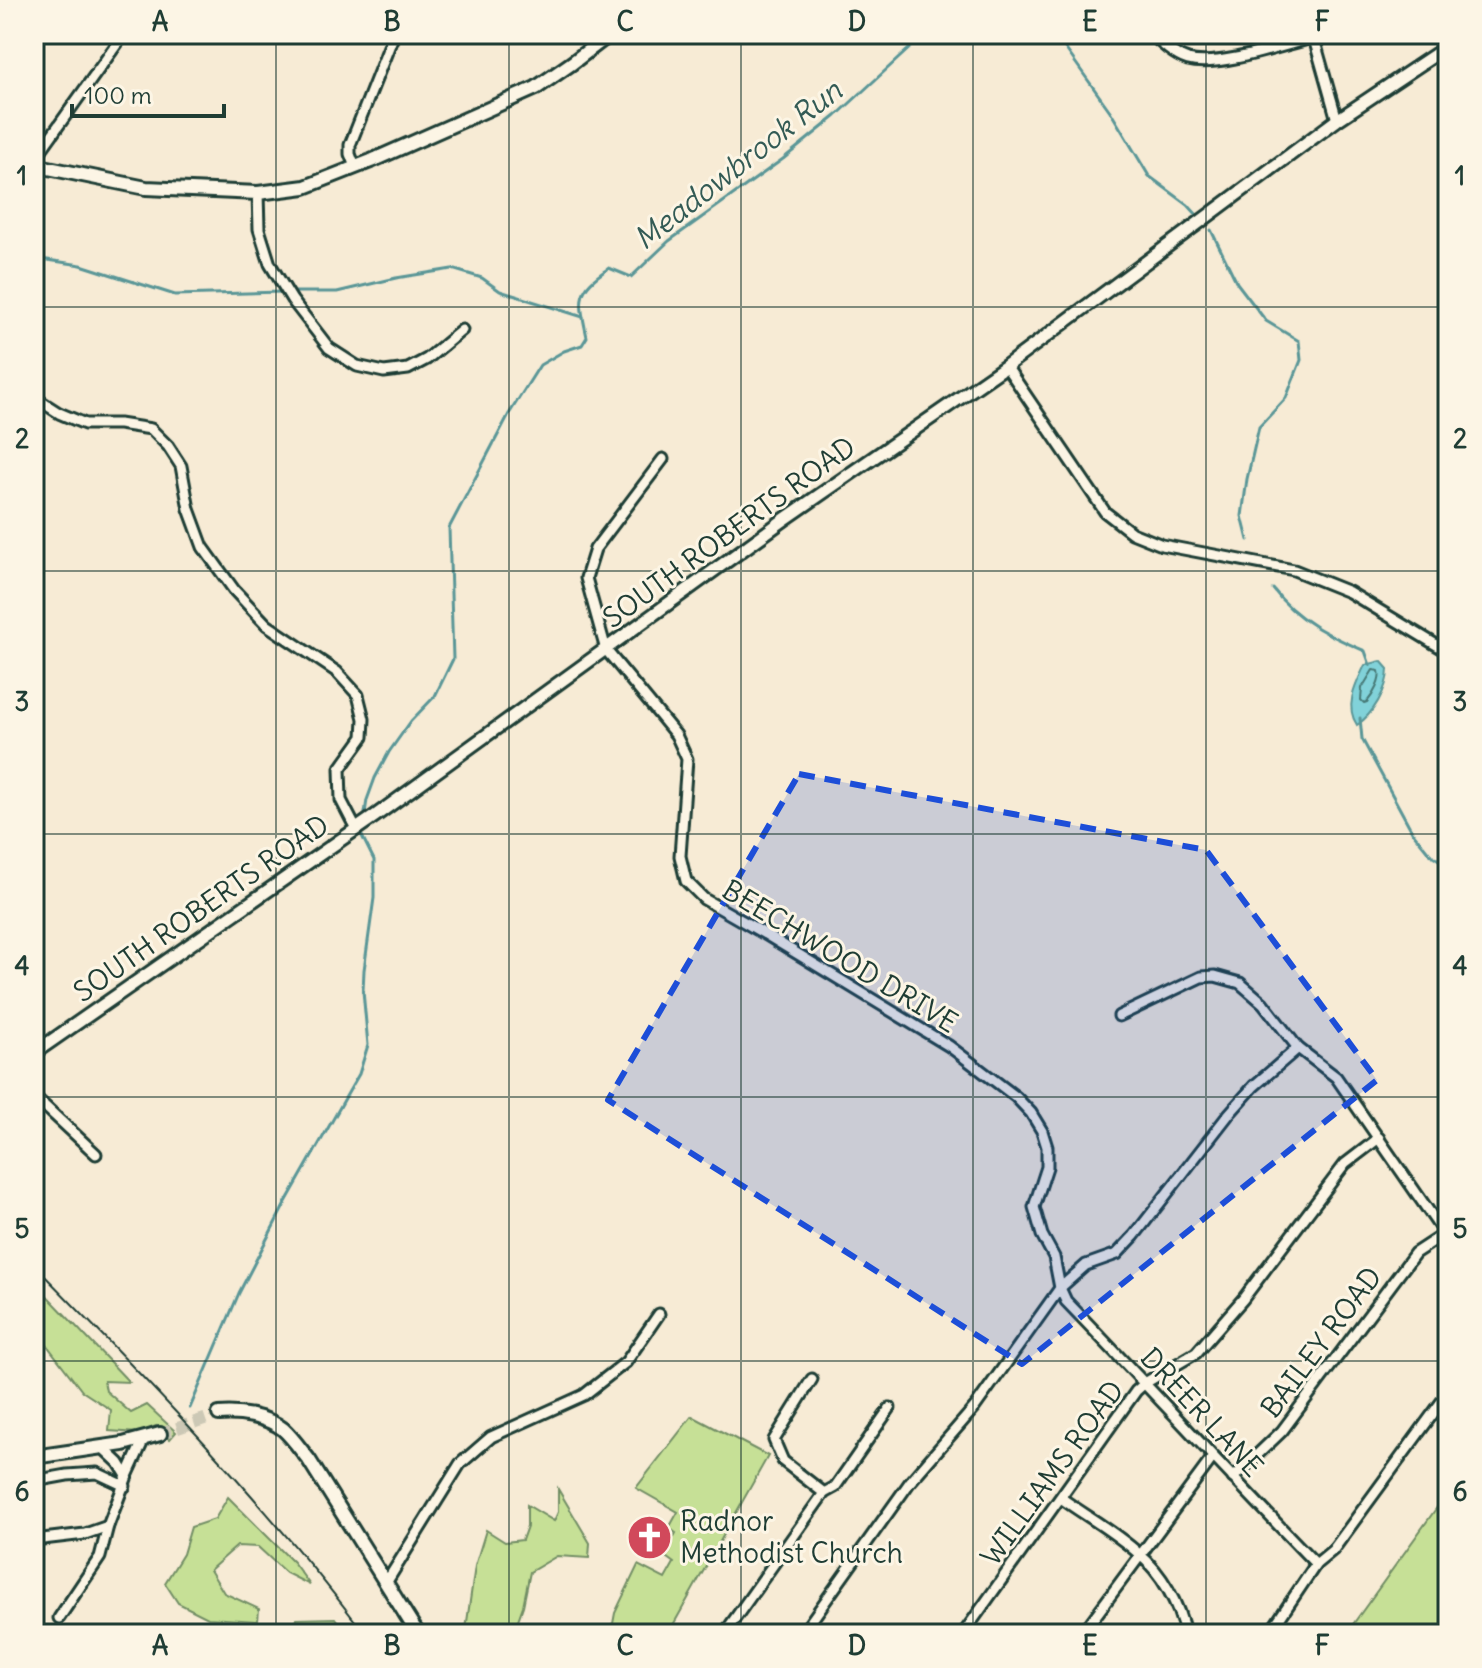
<svg xmlns="http://www.w3.org/2000/svg" width="1482" height="1668" viewBox="0 0 1482 1668" font-family="Delius,sans-serif">
<rect width="100%" height="100%" fill="#f7ebd5"/>
<filter id="ink" filterUnits="userSpaceOnUse"><feTurbulence type="fractalNoise" baseFrequency=".0125" numOctaves="2"/><feDisplacementMap in="SourceGraphic" scale="16" xChannelSelector="R" yChannelSelector="G"/><feConvolveMatrix kernelMatrix="1 2 1 2 8 2 1 2 1" color-interpolation-filters="sRGB"/></filter>
<g filter="url(#ink)">
<!-- green -->
<g fill="#c6e096" stroke="#728e65" stroke-width="2">
<polygon points="34,1282 129,1382 104,1381 106,1391 131,1413 147,1405 176,1432 170,1439 156,1426 139,1433 109,1431 111,1410 82,1391 40,1336 38,1319 34,1313"/>
<polygon points="692,1416 768,1456 668,1634 611,1634 615,1613 638,1565 665,1579 674,1563 663,1555 676,1533 669,1528 678,1512 636,1488"/>
<polygon points="558,1489 590,1543 589,1558 557,1556 530,1572 523,1606 513,1634 462,1634 466,1629 475,1566 486,1530 505,1542 522,1540 527,1526 527,1505 554,1521 558,1512"/>
<polygon points="1448,1492 1448,1634 1346,1634"/>
<polygon points="228,1497 293,1562 310,1585 286,1573 258,1547 237,1546 210,1570 224,1593 259,1609 258,1621 208,1618 178,1603 165,1583 183,1554 191,1527 215,1519"/>
<polygon points="335,1618 347,1634 292,1634 297,1619"/>
</g>
<!-- water -->
<path fill="#81d2d9" stroke="#5a9697" stroke-width="2" d="M1381,661l7,8c0,21 -16,46 -31,56 -13,-19 -1,-41 8,-60z"/>
<g fill="none" stroke-linecap="round" stroke-linejoin="round">
<!-- shore -->
<path stroke="#467976" stroke-width="2" d="M1373,670l6,1c3,9 -6,24 -12,31l-3,1 -3,-3 1,-12z"/>
<!-- stream -->
<g stroke="#5a9697" stroke-width="3">
<polyline points="1055,34 1110,111 1149,176 1188,205 1197,215"/>
<polyline points="1211,230 1237,283 1266,321 1299,341 1301,360 1286,398 1259,427 1247,479 1242,516 1248,540"/>
<polyline points="34,258 81,265 175,295 283,292"/>
<polyline points="291,292 337,292 396,278 452,269 482,278 500,291 583,317"/>
<path d="M1273,589c23,31 57,47 92,62l5,14"/>
<polyline points="1360,718 1362,739 1413,833 1430,854 1448,866"/>
<path d="M365,813l2,-13 8,-22 14,-26 22,-31 24,-25 18,-37 -4,-131 60,-114 31,-49 24,-14 18,-6 5,-8c-8,-38 -12,-46 22,-69l22,9 38,-36 114,-82 53,-43 89,-82"/>
<polyline points="190,1408 239,1293 286,1202 348,1093 359,1074 368,1045 363,991 364,970 374,898 374,860 362,836"/>
</g>
<!-- secondary-tunnel -->
<polyline stroke="#ccc8b5" stroke-width="12" stroke-dasharray="12 6" stroke-linecap="butt" points="160,1434 219,1414"/>
<defs>
<g id="minor">
<path d="M1152,34c8,9 23,22 36,26 30,8 92,-14 124,-22"/>
<polyline points="1313,35 1337,120"/>
<polyline points="34,160 124,34"/>
<polyline points="355,167 350,154 350,145 394,34"/>
<polyline points="258,193 259,229 270,264 292,300 329,348 357,366 384,372 408,369 427,359 462,330"/>
<polyline points="1006,366 1105,512 1132,533 1162,545 1294,570 1349,592 1448,652"/>
<polyline points="34,397 59,413 85,424 119,424 151,429 168,446 181,466 189,509 203,547 234,590 267,625 337,672 358,695 364,719 363,737 340,769 341,800 356,829"/>
<path d="M663,459l-68,90 -9,29 20,72 70,85 11,24 -7,97 6,25 18,18 61,35 184,112 67,51 15,16 11,18 5,16v20l-13,40 8,28 12,22 6,31 6,13c84,87 165,176 250,263"/>
<polyline points="1119,1016 1201,977 1215,976 1240,983 1263,1003 1298,1048 1336,1077 1448,1239"/>
<polyline points="34,1096 96,1154"/>
<polyline points="102,1447 119,1463 127,1476"/>
<polyline points="1233,1478 1282,1431 1415,1253 1444,1234"/>
<polyline points="34,1481 67,1475 97,1473 125,1486"/>
<polyline points="824,1493 835,1487 890,1408"/>
<path d="M1061,1498c25,18 54,34 77,55 24,20 41,51 47,81"/>
<polyline points="34,1540 85,1534 108,1526"/>
<polyline points="386,1583 460,1464 491,1437 584,1395 626,1362 659,1314"/>
<polyline points="59,1618 100,1557 108,1526 127,1476 144,1439"/>
<polyline points="724,1634 824,1493 783,1461 774,1440 812,1379"/>
<polyline points="802,1634 910,1482 975,1407 1060,1288 1086,1265 1117,1254 1134,1236 1229,1114 1254,1086 1298,1048"/>
<polyline points="963,1634 1136,1391 1145,1383 1196,1353 1243,1299 1345,1164 1379,1138"/>
<polyline points="1082,1634 1213,1457"/>
<polyline points="1269,1634 1316,1564 1333,1550 1448,1393"/>
</g>
<polyline id="tertiary" points="34,1053 375,816 785,519 1006,366 1337,120 1448,46"/>
<g id="secondary">
<polyline points="34,165 146,188 258,193 305,187 371,161 536,88 572,63 610,34"/>
<path d="M219,1414c20,-2 47,2 64,15 10,9 18,21 26,31l109,174"/>
<polyline points="34,1457 123,1444 160,1434"/>
</g>
</defs>
<!-- minor casing -->
<use href="#minor" stroke="#1f3d34" stroke-width="15"/>
<!-- tertiary casing -->
<use href="#tertiary" stroke="#1f3d34" stroke-width="17"/>
<!-- secondary casing -->
<use href="#secondary" stroke="#1f3d34" stroke-width="18"/>
<!-- minor -->
<use href="#minor" stroke="#fcf5e5" stroke-width="9"/>
<!-- tertiary -->
<use href="#tertiary" stroke="#fcf5e5" stroke-width="11"/>
<!-- secondary -->
<use href="#secondary" stroke="#fcf5e5" stroke-width="12"/>
<!-- tram -->
<path stroke="#1f3d34" stroke-width="2" d="M34,1265c116,118 231,237 331,369"/>
</g>
</g>
<!-- marked area -->
<path fill="#1d4ed8" fill-opacity="0.2" stroke="#1d4ed8" stroke-width="6" stroke-dasharray="16 10" stroke-linejoin="round" d="M799,774l407,76 171,230 -355,284 -414,-264z"/>
<!-- grid -->
<path fill="none" stroke="#1f3d34" stroke-width="2" stroke-opacity="0.55" d="M276,34v1600M509,34v1600M741,34v1600M973,34v1600M1206,34v1600M34,307h1414M34,571h1414M34,834h1414M34,1097h1414M34,1361h1414"/>
<!-- icons -->
<defs>
<symbol id="church-disc" viewBox="-11 -11 22 22"><circle r="9.5" fill="#d1495b" stroke="#fcf5e5"/><path d="M-1.2-6h2.4v3.5h3.3v2.4h-3.3V6h-2.4V-.1h-3.3v-2.4h3.3Z" fill="#fff"/></symbol>
</defs>
<g fill-rule="evenodd">
<use href="#church-disc" x="624" y="1512" width="51" height="51"/>
</g>
<g text-anchor="middle" stroke-width="6" stroke-linejoin="round" paint-order="stroke">
<!-- street labels -->
<g font-size="28" fill="#1f3d34" stroke="#fcf5e5">
<text transform="translate(729 532) rotate(-36)" y="10">SOUTH ROBERTS ROAD</text>
<text transform="translate(201 908) rotate(-35)" y="10">SOUTH ROBERTS ROAD</text>
<text transform="translate(840 956) rotate(31)" y="10">BEECHWOOD DRIVE</text>
<text transform="translate(1321 1342) rotate(-53)" y="10">BAILEY ROAD</text>
<text transform="translate(1202 1412) rotate(47)" y="10">DREER LANE</text>
<text transform="translate(1052 1473) rotate(-54)" y="10">WILLIAMS ROAD</text>
</g>
<!-- poi labels -->
<g font-size="28" fill="#1f3d34" stroke="#fcf5e5" text-anchor="start">
<text x="680" y="1531">Radnor<tspan x="680" dy="32">Methodist Church</tspan></text>
</g>
<!-- water labels -->
<g font-size="30" font-style="italic" fill="#335b55" stroke="#fcf5e5">
<text transform="translate(738 165) rotate(-38)" y="10">Meadowbrook Run</text>
</g>
</g>
<!-- margin -->
<rect width="1482" height="1668" fill="none" stroke="#fcf5e5" stroke-width="88"/>
<!-- scale -->
<path d="M72 104v12h152v-12" fill="none" stroke="#1f3d34" stroke-width="4"/>
<text x="84" y="104" font-size="24" fill="#1f3d34" stroke="#fcf5e5" stroke-width="6" paint-order="stroke">100 m</text>
<rect x="44" y="44" width="1394" height="1580" fill="none" stroke="#1f3d34" stroke-width="3"/>
<g font-size="26" text-anchor="middle" font-weight="bold" fill="#1f3d34">
<text x="160" y="31">A</text>
<text x="392" y="31">B</text>
<text x="625" y="31">C</text>
<text x="857" y="31">D</text>
<text x="1090" y="31">E</text>
<text x="1322" y="31">F</text>
<text x="22" y="185">1</text>
<text x="1460" y="185">1</text>
<text x="22" y="448">2</text>
<text x="1460" y="448">2</text>
<text x="22" y="711">3</text>
<text x="1460" y="711">3</text>
<text x="22" y="975">4</text>
<text x="1460" y="975">4</text>
<text x="22" y="1238">5</text>
<text x="1460" y="1238">5</text>
<text x="22" y="1501">6</text>
<text x="1460" y="1501">6</text>
<text x="160" y="1655">A</text>
<text x="392" y="1655">B</text>
<text x="625" y="1655">C</text>
<text x="857" y="1655">D</text>
<text x="1090" y="1655">E</text>
<text x="1322" y="1655">F</text>
</g>
</svg>
